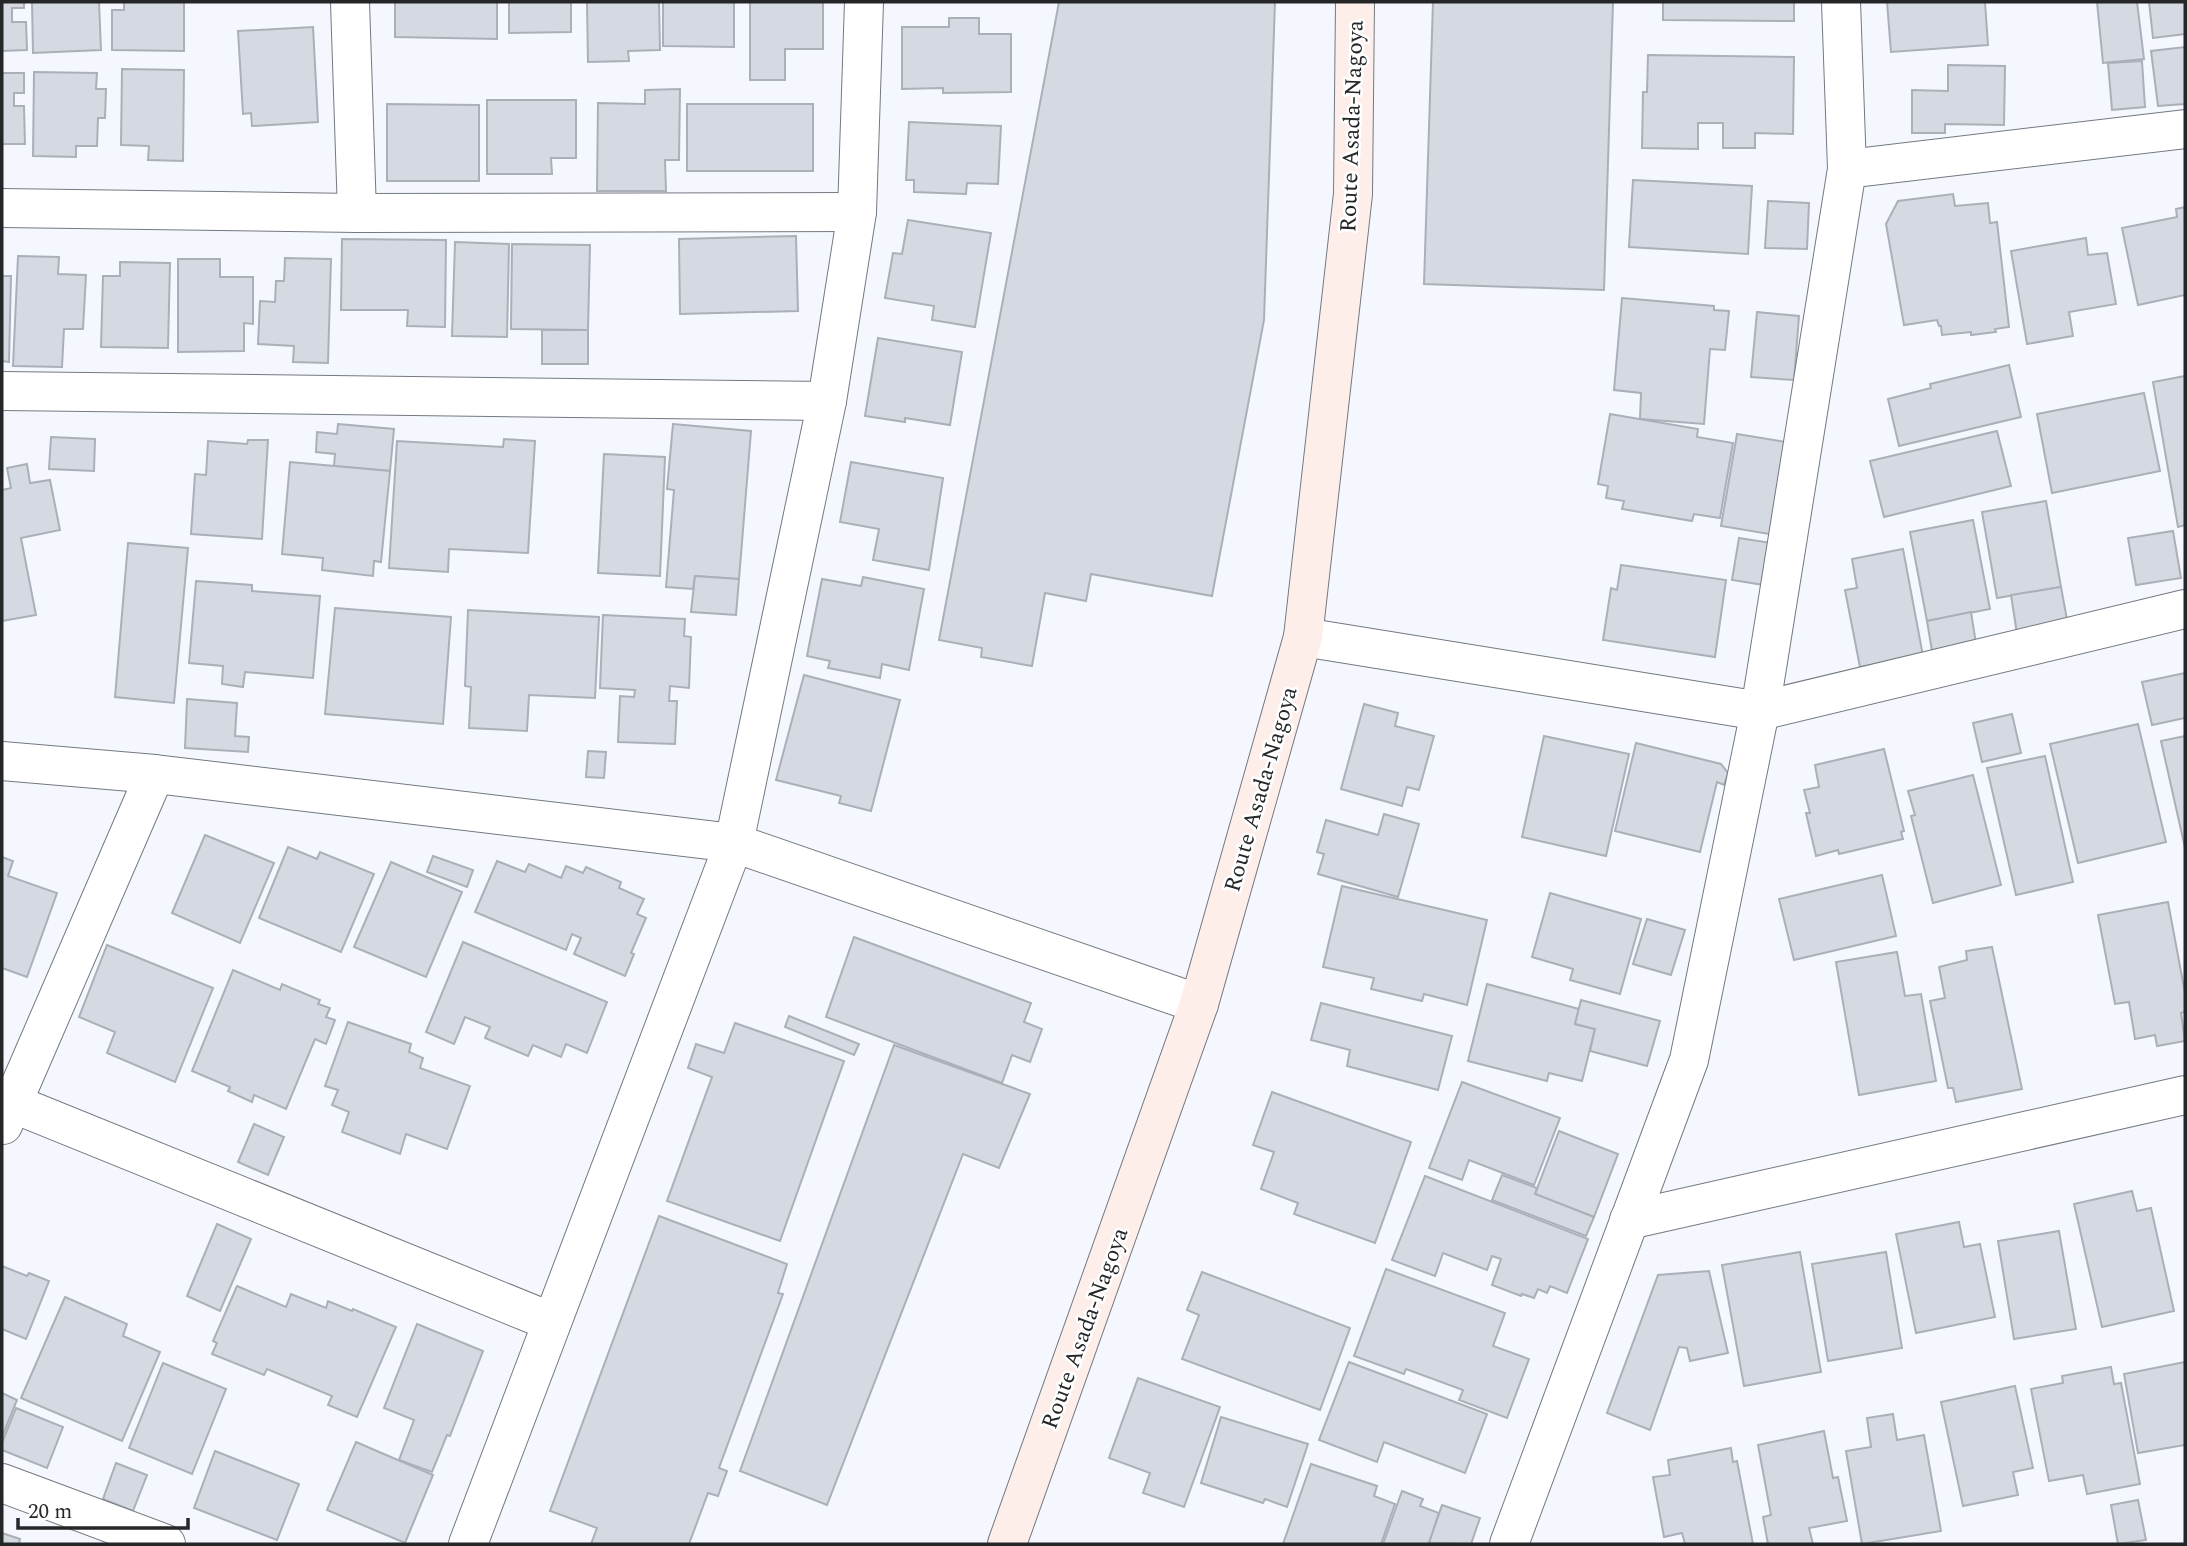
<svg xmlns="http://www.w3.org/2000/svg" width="2187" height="1546" viewBox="0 0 2187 1546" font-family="Spectral,serif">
<rect width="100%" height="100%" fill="#f4f8fe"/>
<!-- building -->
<g fill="#d5d9e1" stroke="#abafb7" stroke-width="2">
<polygon points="2,2 24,2 24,8 12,8 12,22 26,22 27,50 2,51"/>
<polygon points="32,2 99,2 101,50 33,53"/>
<polygon points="124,2 184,2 184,51 112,50 112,10 124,10"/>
<polygon points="395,2 497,2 497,39 395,37"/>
<polygon points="509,2 571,2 571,32 509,33"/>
<polygon points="587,2 659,2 660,50 628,51 629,61 588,62"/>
<polygon points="663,2 734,2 734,47 663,46"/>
<polygon points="750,2 823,2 823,49 785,49 785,80 750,80"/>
<polygon points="1059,2 1275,2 1264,320 1212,596 1091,574 1086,601 1045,593 1032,666 981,657 982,648 939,640"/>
<polygon points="1433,2 1613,2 1604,290 1424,284"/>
<polygon points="1663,2 1794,2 1794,21 1663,20"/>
<polygon points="1887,2 1985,2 1988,45 1891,52"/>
<polygon points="2097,2 2137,2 2144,59 2103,63"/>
<polygon points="2149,2 2185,2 2185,34 2153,38"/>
<polygon points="949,18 979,18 979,34 1011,34 1011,92 943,93 943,88 902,89 902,27 949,27"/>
<polygon points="313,27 318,122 252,126 251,113 243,114 238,31"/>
<polygon points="2185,47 2185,104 2158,106 2151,51"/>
<polygon points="1648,55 1794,57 1793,134 1755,133 1755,148 1723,148 1723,123 1698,123 1698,149 1642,148 1643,92 1647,92"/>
<polygon points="2142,61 2145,107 2112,110 2108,63"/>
<polygon points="1948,65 2005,66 2004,125 1945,124 1945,133 1912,133 1912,90 1948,91"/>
<polygon points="122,69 184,70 183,161 148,160 149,146 121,145"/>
<polygon points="34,72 97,73 96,89 106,89 105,118 98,118 97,146 76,146 76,157 33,156"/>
<polygon points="2,73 24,73 24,93 14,93 14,106 24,106 25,144 2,144"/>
<polygon points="680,89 679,160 665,160 666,191 597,191 598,103 645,104 645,90"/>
<polygon points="487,100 576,100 576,158 551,158 552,174 487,174"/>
<polygon points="387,104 479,105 479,181 387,181"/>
<rect x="687" y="104" width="126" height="67"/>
<polygon points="909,122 1001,126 998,184 967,183 966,194 914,192 914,180 906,180"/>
<polygon points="1633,180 1752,186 1748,254 1629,247"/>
<polygon points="1953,194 1955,206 1988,203 1990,223 1997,222 2009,327 1995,329 1996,332 1971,335 1971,332 1942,335 1941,326 1939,326 1937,320 1904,325 1886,224 1898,201"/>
<polygon points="1768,201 1809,203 1807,249 1765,248"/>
<polygon points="2185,207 2185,295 2138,305 2122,228 2177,217 2176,209"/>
<polygon points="908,220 991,233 975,327 932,320 934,306 885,298 893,253 902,254"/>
<polygon points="796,236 798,311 680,314 679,239"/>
<polygon points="2086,238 2088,255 2107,253 2116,304 2069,312 2073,336 2027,344 2011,251"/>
<polygon points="342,239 446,240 445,327 407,326 408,310 341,310"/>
<polygon points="455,242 509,244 507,337 452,336"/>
<polygon points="512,244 590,245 588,330 511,329"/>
<polygon points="18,256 59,257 58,274 86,275 83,329 64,329 62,367 13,366"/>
<polygon points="285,258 331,259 328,363 293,362 294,346 258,344 260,301 275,302 276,281 284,281"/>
<polygon points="178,259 220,259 220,277 253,277 253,324 244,323 244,351 178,352"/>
<polygon points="120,262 170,263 168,348 101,347 103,276 120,276"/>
<polygon points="2,276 11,276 9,362 2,361"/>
<polygon points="1622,298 1714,306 1714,310 1729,311 1725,350 1710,349 1704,424 1640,419 1641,393 1614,390"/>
<polygon points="1757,312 1799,316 1794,380 1751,377"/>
<rect x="542" y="330" width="46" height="34"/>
<polygon points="878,338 962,352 950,425 905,418 905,422 865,416"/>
<polygon points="2009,365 2021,417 1899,446 1888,399 1931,388 1930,384"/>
<polygon points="2185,376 2185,525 2178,527 2153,382"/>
<polygon points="2144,393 2160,471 2052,493 2037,414"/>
<polygon points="1610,414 1698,429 1697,437 1733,443 1720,518 1694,514 1692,521 1622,509 1624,501 1606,498 1608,486 1598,484"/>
<polygon points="338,424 394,429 390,471 334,466 335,454 316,452 317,432 337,434"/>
<polygon points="673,424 751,431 739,579 695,576 693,589 666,587 674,490 667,489"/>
<polygon points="1997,431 2011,486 1884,517 1870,461"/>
<polygon points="1737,434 1798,444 1782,536 1721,526"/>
<polygon points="51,437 95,439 94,471 49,469"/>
<polygon points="504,439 535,441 528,553 449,549 448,572 389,568 397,441 503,447"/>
<polygon points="248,440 268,440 262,539 191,534 195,474 206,475 208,441 247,444"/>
<polygon points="604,454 665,457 660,576 598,573"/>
<polygon points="290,462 390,471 381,562 374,561 373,576 322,570 323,558 282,554"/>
<polygon points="851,462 943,478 929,570 873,560 879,529 840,522"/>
<polygon points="27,464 30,483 50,480 60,530 21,538 36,615 2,621 2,490 11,488 7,468"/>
<polygon points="2046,501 2061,587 1997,598 1982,512"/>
<polygon points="1973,520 1990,609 1927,621 1910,532"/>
<polygon points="2173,531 2181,578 2136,585 2128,538"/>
<polygon points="1739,538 1778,544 1770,586 1732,580"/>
<polygon points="128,543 188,548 174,703 115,697"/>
<polygon points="1903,549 1923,656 1860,667 1845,590 1857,588 1852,559"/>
<polygon points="1621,565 1726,580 1715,657 1603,640 1611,588 1617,590"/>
<polygon points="695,576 739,579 736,615 691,612"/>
<polygon points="863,577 924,589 909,670 882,664 880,678 828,668 830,661 807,656 822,579 861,586"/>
<polygon points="196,581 252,585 252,591 320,596 313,678 245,672 243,687 222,684 223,666 189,663"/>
<polygon points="2061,587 2068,625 2017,634 2011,595"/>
<polygon points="335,608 451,617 443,724 325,714"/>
<polygon points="468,610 599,617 595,698 529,695 527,731 469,728 471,687 465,686"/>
<polygon points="1971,612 1977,650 1933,657 1927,621"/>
<polygon points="603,615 685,619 684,636 691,637 689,688 670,686 669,701 677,701 675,744 618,742 620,696 634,697 635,690 600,688"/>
<polygon points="2185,673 2185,718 2152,725 2142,682"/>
<polygon points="804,675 900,700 871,811 839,803 841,796 776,780"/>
<polygon points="187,699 237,703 235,736 249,737 248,752 185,748"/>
<polygon points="1364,704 1398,713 1395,726 1434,736 1419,790 1407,787 1402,806 1341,789"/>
<polygon points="2012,714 2021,753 1982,762 1973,723"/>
<polygon points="2138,724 2166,842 2078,863 2050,744"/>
<polygon points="1544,736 1629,754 1606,856 1522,837"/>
<polygon points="2185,736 2185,848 2161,741"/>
<polygon points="1636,743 1721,764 1728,773 1724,785 1717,782 1700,852 1615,831"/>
<polygon points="1884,749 1904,831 1901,832 1903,839 1839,854 1838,850 1816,856 1806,813 1810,813 1804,790 1819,787 1815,765"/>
<polygon points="588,751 606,752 604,778 586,777"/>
<polygon points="2045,756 2073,882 2016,895 1987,768"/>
<polygon points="1973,775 2001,885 1933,903 1911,816 1915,815 1908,791"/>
<polygon points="1384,814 1419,824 1398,897 1318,874 1324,854 1317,852 1326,820 1378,835"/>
<polygon points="205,835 274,863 240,943 172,913"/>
<polygon points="288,847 317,859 320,852 374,874 341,952 259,918"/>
<polygon points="433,856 473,870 467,887 427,872"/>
<polygon points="2,857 13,861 8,876 57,893 27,977 2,968"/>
<polygon points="497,861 525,872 529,864 561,878 566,866 583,873 586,867 621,882 619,888 644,899 637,914 646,918 631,953 634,954 625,976 574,954 581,938 572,934 566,950 475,912"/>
<polygon points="391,862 462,892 426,977 354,947"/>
<polygon points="1882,875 1896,936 1794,960 1779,899"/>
<polygon points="1342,886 1487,920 1467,1005 1424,994 1422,1001 1371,989 1374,978 1323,967"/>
<polygon points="1550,893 1641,919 1620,994 1570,980 1573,969 1532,957"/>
<polygon points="2168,902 2185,993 2185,1012 2181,1013 2185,1041 2157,1046 2155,1035 2135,1039 2129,1002 2115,1004 2098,915"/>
<polygon points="1647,919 1685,930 1671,975 1633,964"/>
<polygon points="854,937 1031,1003 1024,1022 1042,1029 1030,1062 1012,1055 1002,1083 826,1017"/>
<polygon points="463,942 607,1002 587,1053 566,1044 561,1057 533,1045 528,1056 485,1038 490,1027 465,1017 454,1044 426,1032"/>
<polygon points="107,945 213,988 175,1082 107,1053 115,1032 79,1017"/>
<polygon points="1992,947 2022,1089 1956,1102 1953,1088 1948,1088 1930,1001 1945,998 1939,967 1967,960 1966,951"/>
<polygon points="1897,952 1905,996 1921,994 1936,1081 1859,1095 1836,962"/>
<polygon points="233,970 280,990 282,984 320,1000 318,1004 330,1008 326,1017 335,1020 326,1044 315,1039 286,1109 254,1095 252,1102 228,1091 230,1087 192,1071"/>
<polygon points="1487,984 1579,1009 1575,1024 1595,1029 1582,1081 1549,1073 1547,1081 1468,1061"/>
<polygon points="1581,1000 1660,1021 1647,1066 1590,1051 1595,1029 1575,1024"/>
<polygon points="1321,1003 1452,1036 1438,1090 1347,1066 1350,1050 1311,1040"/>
<polygon points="789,1016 859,1044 854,1055 785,1027"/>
<polygon points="348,1022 411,1044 409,1052 423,1058 420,1068 470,1086 447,1149 406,1134 400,1154 342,1132 349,1112 332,1105 338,1090 325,1086"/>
<polygon points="735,1023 844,1061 780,1241 667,1201 712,1077 688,1068 696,1044 724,1053"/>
<polygon points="894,1045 1030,1094 999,1168 963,1154 827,1505 740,1471"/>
<polygon points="1462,1082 1560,1118 1534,1185 1469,1160 1462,1180 1429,1168"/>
<polygon points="1272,1092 1411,1142 1375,1243 1294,1214 1298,1203 1261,1189 1274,1152 1253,1145"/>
<polygon points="254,1124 284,1137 268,1175 238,1162"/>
<polygon points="1559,1131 1618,1154 1594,1217 1535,1194"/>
<polygon points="1502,1175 1537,1188 1535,1194 1594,1217 1586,1236 1492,1200"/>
<polygon points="1425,1176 1588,1239 1567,1293 1550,1286 1547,1293 1538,1289 1534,1298 1522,1294 1521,1296 1492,1285 1501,1259 1492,1256 1487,1270 1443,1253 1435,1276 1392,1260"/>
<polygon points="2132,1191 2137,1211 2151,1208 2174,1311 2102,1327 2074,1204"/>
<polygon points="659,1216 787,1264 778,1293 783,1294 719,1468 727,1471 718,1496 708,1493 689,1544 591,1544 597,1528 550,1511"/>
<polygon points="1959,1222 1964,1247 1980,1244 1995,1317 1916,1333 1896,1234"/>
<polygon points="217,1224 251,1239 220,1311 187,1296"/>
<polygon points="2059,1231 2076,1329 2014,1339 1998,1241"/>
<polygon points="1800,1252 1821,1372 1744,1386 1722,1265"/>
<polygon points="1886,1252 1902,1348 1828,1361 1812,1264"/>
<polygon points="2,1266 27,1276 29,1273 49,1281 26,1339 2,1329"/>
<polygon points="1386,1269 1505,1313 1493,1346 1529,1359 1507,1418 1459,1400 1463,1390 1406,1369 1404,1374 1354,1356"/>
<polygon points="1709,1271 1728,1353 1690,1361 1687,1348 1679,1347 1650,1430 1607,1413 1658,1275"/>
<polygon points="1202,1272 1350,1328 1320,1410 1182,1359 1199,1315 1187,1310"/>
<polygon points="237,1286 286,1307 291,1294 326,1308 328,1301 352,1311 353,1309 396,1327 357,1417 328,1405 332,1396 267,1369 264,1375 212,1354 217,1343 213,1341"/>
<polygon points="65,1297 127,1324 123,1336 160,1352 122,1441 21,1398"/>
<polygon points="417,1324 483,1351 450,1436 447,1435 432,1472 399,1460 414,1420 384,1408"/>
<polygon points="1349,1362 1487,1414 1465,1473 1384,1442 1377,1462 1319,1440"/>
<polygon points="2185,1362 2185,1445 2138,1453 2124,1374"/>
<polygon points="163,1363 226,1389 192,1474 129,1448"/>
<polygon points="2111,1367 2114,1384 2121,1383 2140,1484 2087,1494 2083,1475 2049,1481 2031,1389 2063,1383 2062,1376"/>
<polygon points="1138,1378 1220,1407 1184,1507 1143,1493 1150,1473 1109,1458"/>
<polygon points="2015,1386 2033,1468 2013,1472 2018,1495 1963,1506 1941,1402"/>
<polygon points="2,1393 17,1400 2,1437"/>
<polygon points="16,1408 63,1427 47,1468 2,1450 2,1443"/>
<polygon points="1893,1414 1897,1440 1924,1435 1941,1531 1862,1544 1846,1451 1871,1447 1867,1418"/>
<polygon points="1221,1417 1308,1444 1287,1507 1265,1499 1263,1503 1201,1483"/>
<polygon points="1824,1431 1833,1478 1838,1477 1847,1521 1809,1528 1813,1544 1768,1544 1763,1517 1771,1515 1758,1445"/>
<polygon points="356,1442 433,1475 405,1543 327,1510"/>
<polygon points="1731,1448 1733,1462 1737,1461 1753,1544 1685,1544 1682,1533 1664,1537 1653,1477 1670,1475 1668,1460"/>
<polygon points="215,1451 299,1484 277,1540 194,1508"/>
<polygon points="116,1463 147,1475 133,1511 103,1499"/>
<polygon points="1311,1464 1377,1486 1374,1496 1395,1504 1381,1544 1283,1544"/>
<polygon points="1402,1491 1423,1499 1420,1506 1439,1513 1429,1543 1432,1544 1383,1544"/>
<polygon points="2138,1500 2146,1540 2118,1544 2111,1505"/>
<polygon points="1442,1505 1480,1518 1471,1544 1429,1543"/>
<polygon points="2,1533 20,1539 19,1544 2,1544"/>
</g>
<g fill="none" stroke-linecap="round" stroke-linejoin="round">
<defs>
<g id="street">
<polyline points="350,2 357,213 857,212"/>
<polyline points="1847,169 2185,129"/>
<polyline points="2,208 357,213"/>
<polyline points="2,391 827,401"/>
<polyline points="1303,637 1760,711 2185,609"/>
<polyline points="2,761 155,774 734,843 1199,1004"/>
<polyline points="2,1099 552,1322"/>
<polyline points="3,1125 155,774"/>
<polyline points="1629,1220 2185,1095"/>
<polyline points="2,1483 166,1544"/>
<polyline points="468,1544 734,843 827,401 857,212 864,2"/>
<polyline points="1509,1544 1689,1060 1760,711 1847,169 1841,2"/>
</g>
<polyline id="secondary" points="1007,1544 1199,1004 1303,637 1353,194 1355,2"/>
</defs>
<!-- street casing -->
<use href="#street" stroke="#747880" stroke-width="40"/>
<!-- secondary casing -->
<use href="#secondary" stroke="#747880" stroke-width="40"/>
<!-- street -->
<use href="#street" stroke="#fff" stroke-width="38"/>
<!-- secondary -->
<use href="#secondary" stroke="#feeeea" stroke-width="38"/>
</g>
<g text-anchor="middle" stroke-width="5" stroke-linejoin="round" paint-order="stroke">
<!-- street labels -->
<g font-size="23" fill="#242628" stroke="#fff">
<text transform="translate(1351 126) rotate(-88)" y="8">Route Asada-Nagoya</text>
<text transform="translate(1260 789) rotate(-74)" y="8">Route Asada-Nagoya</text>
<text transform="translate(1084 1328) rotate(-70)" y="8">Route Asada-Nagoya</text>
</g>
</g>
<!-- border -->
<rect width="2187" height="1546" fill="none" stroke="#242628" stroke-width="7"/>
<!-- scale -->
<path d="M18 1518v10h170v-10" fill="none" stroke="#242628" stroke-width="3.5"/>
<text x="28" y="1518" font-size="21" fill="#242628" stroke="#ffffff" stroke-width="5" paint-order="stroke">20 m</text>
</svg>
